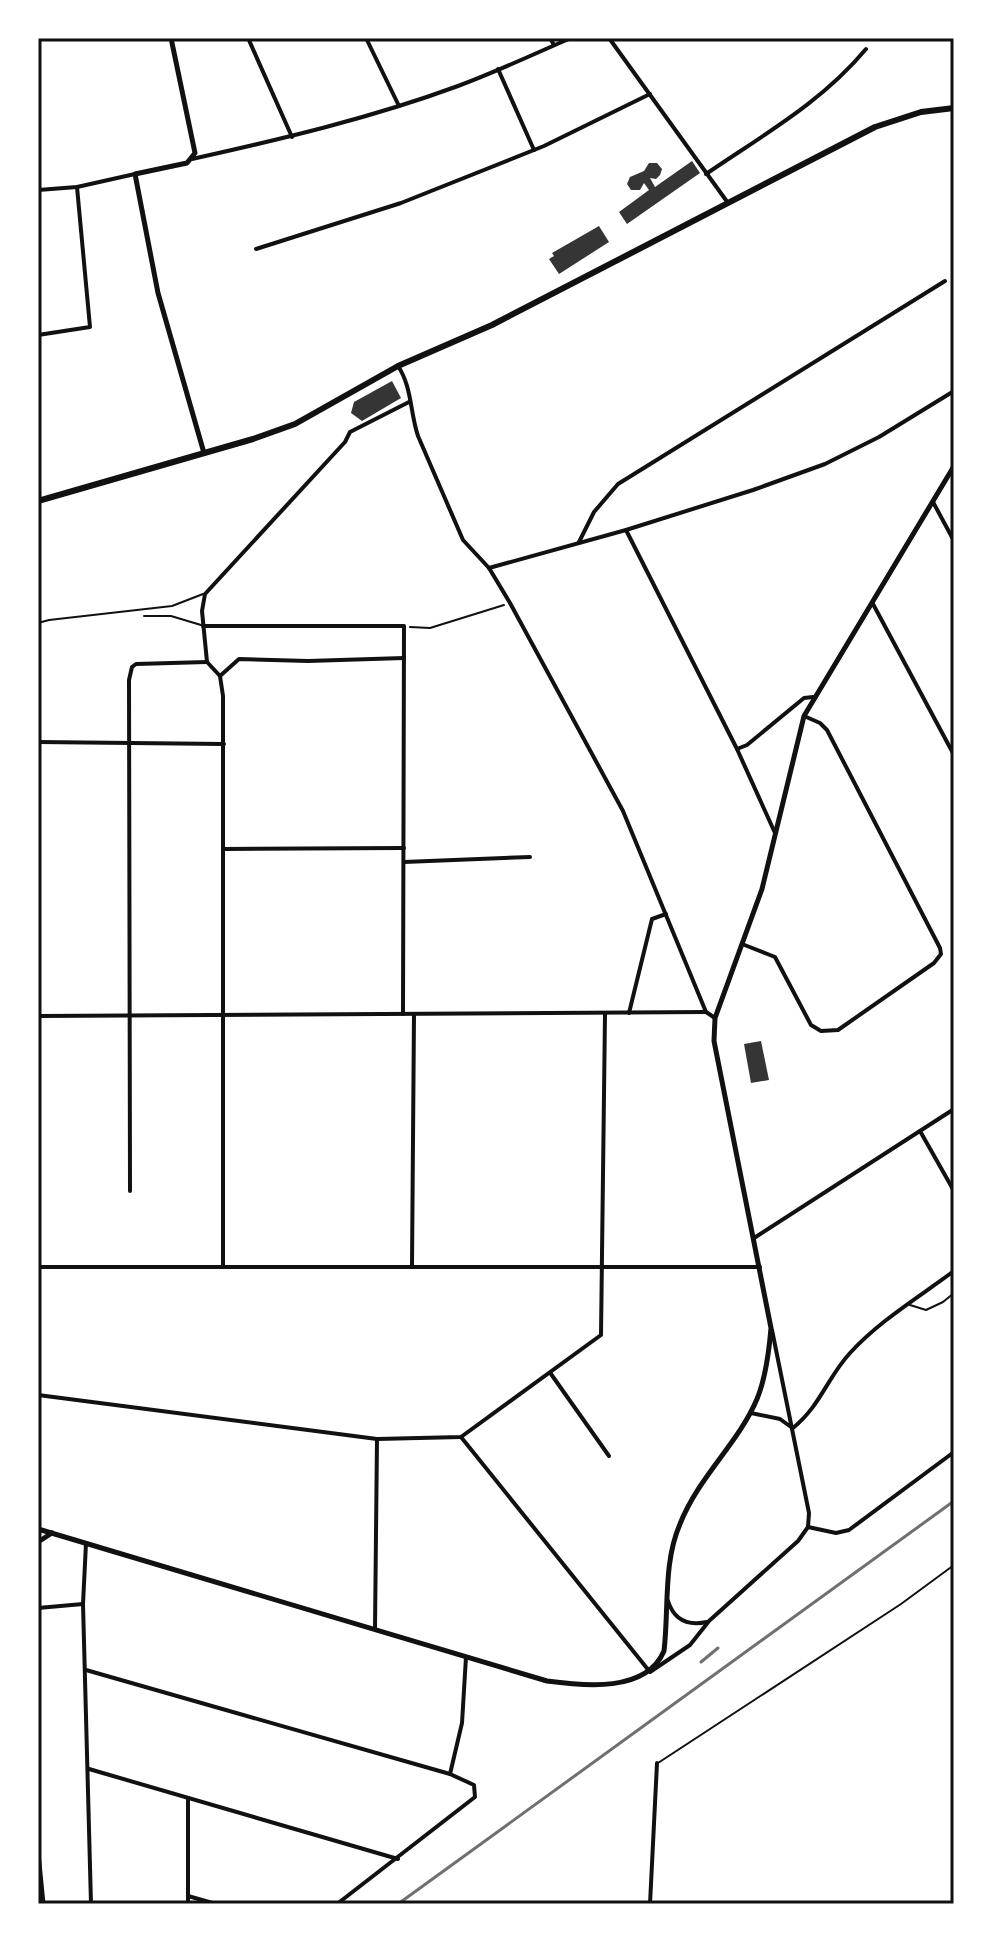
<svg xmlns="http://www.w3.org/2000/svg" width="992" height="1942" viewBox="0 0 992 1942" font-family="Ubuntu,sans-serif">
<rect width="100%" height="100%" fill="#fff"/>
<!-- building -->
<g fill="#353535">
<polygon points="692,161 700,173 627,224 619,212 649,190 644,183 640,190 631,190 627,184 630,177 644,171 649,163 657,163 662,169 660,175 656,179 650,178 655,187"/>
<polygon points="599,226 609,242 559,274 549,259 554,256 552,253"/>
<polygon points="392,381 401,398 362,421 351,413 354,402"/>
<polygon points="761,1041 769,1080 751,1083 744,1044"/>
</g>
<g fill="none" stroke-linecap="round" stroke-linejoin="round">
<!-- path -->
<polyline stroke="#111" stroke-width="2" points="410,627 430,628 504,605"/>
<!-- service -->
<g stroke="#111" stroke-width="2">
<polyline points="144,616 171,616 201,625"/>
<polyline points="38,623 49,620 172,606 203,594"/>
<polyline points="910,1305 926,1310 943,1302 954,1293"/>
<polyline points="658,1763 901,1604 954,1565"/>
</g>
<!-- minor -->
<g stroke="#111" stroke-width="4">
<polyline points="248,38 292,137"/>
<polyline points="366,38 399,106"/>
<polyline points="550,38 554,45"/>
<polyline points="609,38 728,203"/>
<polyline points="498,69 534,150"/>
<path d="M192,159c90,-20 179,-41 266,-73 38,-14 76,-32 113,-48"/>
<path d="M706,174c57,-39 116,-72 160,-125"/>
<polyline points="38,190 77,187 135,174"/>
<polyline points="256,249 401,203 544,146 650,94"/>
<polyline points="38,335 90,327 77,187"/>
<path d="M398,366c14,21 12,46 20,70l45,104 26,28 21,35 113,208 83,201 9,6"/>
<polyline points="933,502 954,541"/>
<polyline points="626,530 737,749 775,833"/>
<polyline points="579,542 594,512 618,484 945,281"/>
<polyline points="489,568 626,530 753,490 825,464 879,437 954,391"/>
<polyline points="873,604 954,755"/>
<polyline points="203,626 404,626 403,1014"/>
<polyline points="207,662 220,676 223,696 223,1266"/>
<polyline points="207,662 202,611 205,594 345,442 350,432 409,402"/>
<polyline points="220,676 239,659 308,661 404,658"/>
<polyline points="38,742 224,744"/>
<polyline points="737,749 747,745 804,698 813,697"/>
<polyline points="225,849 404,848"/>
<polyline points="404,862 530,857"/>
<polyline points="742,944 775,957 811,1025 821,1031 838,1030 934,963 941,954 940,948 827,730 820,723 804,716"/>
<polyline points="629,1013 652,919 666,914"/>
<polyline points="38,1016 706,1012"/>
<polyline points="920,1131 954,1191"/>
<polyline points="130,1191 129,680 132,667 136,664 207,662"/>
<polyline points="754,1238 954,1109"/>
<polyline points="412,1265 414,1014"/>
<polyline points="38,1267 760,1267"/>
<polyline points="772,1330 809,1513 808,1527"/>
<polyline points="551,1374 609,1456"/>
<polyline points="38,1395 377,1439 461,1437 601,1335 605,1014"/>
<polyline points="751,1413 780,1419 791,1427"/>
<path d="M793,1428c28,-23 34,-50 57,-75 29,-32 69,-56 104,-82"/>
<polyline points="461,1437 650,1672 690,1645 709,1621 798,1541 808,1527"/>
<polyline points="808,1527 836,1533 849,1530 954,1452"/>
<polyline points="86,1543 83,1604 91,1904"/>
<path d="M668,1601c6,19 20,25 39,21"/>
<polyline points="38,1608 83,1604"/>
<polyline points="375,1629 377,1439"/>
<polyline points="86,1670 450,1774 474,1785 475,1797 337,1904"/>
<polyline points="89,1769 398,1859"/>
<polyline points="450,1774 462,1723 466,1657"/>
<polyline points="188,1896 216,1904"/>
<polyline points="188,1904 188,1798"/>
<polyline points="650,1904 657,1763"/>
</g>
<!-- tertiary -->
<g stroke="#111" stroke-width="5">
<path d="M38,1529l509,152c37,5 99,12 117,-30 5,-42 -1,-88 16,-127 19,-48 58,-80 77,-125 9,-22 12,-47 14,-71l-57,-287 1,-23 47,-129 42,-173 150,-250"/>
<polyline points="38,1542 52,1533"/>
</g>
<!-- secondary -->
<g stroke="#111" stroke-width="5">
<polyline points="171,38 195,153 187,163 135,174 158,293 204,453"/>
<polyline points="38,1853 43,1904"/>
</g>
<!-- primary -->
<polyline stroke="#111" stroke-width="6" points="38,501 253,439 295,424 398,366 492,325 875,127 921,112 954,108"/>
<!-- rail -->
<g stroke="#707070" stroke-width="3">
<polyline points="701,1662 718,1648"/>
<polyline points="398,1904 954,1501"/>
</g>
</g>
<!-- border -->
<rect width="992" height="1942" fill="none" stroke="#ffffff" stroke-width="80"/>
<rect x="40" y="40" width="912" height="1862" fill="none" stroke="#111" stroke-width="3"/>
</svg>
